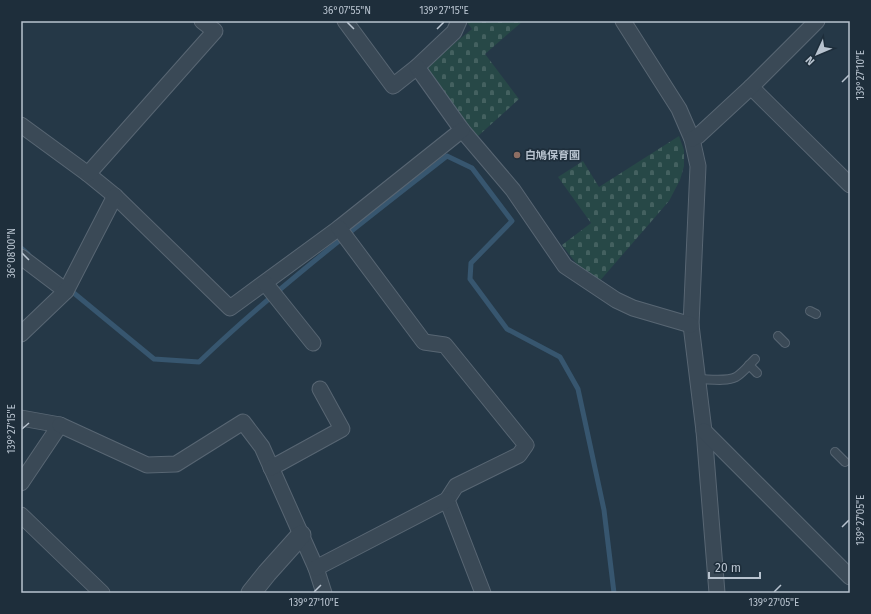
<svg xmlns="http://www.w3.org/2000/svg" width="871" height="614" viewBox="0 0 871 614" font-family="'Fira Sans','Noto Sans JP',sans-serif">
<defs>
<pattern id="cemetery-stones" width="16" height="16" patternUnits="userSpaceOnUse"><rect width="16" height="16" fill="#274847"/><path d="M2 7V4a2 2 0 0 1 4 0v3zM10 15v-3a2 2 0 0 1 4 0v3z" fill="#446160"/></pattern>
</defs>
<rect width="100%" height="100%" fill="#253847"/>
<!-- cemetery -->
<g fill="url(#cemetery-stones)">
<polygon points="466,21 523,21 485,54 519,99 477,137 424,68 472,29"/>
<polygon points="679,136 684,150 684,166 680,180 669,201 598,283 582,271 562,245 591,223 558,177 583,161 599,187"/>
</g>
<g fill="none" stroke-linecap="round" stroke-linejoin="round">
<!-- stream -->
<g stroke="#37566f" stroke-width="5">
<polyline points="21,248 28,254"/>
<path d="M69,289l85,70 45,3c77,-74 164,-140 248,-206l25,12 40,53 -41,42 -1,16 37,50 53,28 18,32 26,121 10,83"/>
</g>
<defs>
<g id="service">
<polyline points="810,311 816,314"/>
<polyline points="778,336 785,343"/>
<polyline points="749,365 757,373"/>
<path d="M698,379c11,0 28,3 38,-2 7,-4 13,-12 19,-18"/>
<polyline points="835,452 845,462"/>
</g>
<g id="minor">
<polyline points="345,21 393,86 417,67 454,32 459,21"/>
<polyline points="623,21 679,109 692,139 698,166 691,325 704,431 717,593"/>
<polyline points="417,67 462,130 513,190 565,266 616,300 633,308 691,325"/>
<polyline points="751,87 850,185"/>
<polyline points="21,125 88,174 115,196 230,308 339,228 462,130"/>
<polyline points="692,139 698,136 751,87 817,21"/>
<polyline points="88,174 215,31 202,21"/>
<polyline points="339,228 424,342 445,345 526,445 519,455 456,486 447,500 483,593"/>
<polyline points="21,257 66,291"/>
<polyline points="265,283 313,343"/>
<polyline points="21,334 66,291 115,196"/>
<polyline points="21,418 60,425 21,483"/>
<polyline points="60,425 147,465 176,464 243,422 262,447 316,568 324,593"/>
<polyline points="704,431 850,577"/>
<polyline points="271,468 342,429 320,389"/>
<polyline points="21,515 102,593"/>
<polyline points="316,568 447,500"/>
</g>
<polyline id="tertiary" points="251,593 267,573 301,535"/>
</defs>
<!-- service casing -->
<use href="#service" stroke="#586673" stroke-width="10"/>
<!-- minor casing -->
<use href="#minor" stroke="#586673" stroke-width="17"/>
<!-- tertiary casing -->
<use href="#tertiary" stroke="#586673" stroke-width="21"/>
<!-- service -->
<use href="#service" stroke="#3a4956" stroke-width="8"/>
<!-- minor -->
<use href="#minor" stroke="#3a4956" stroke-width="15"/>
<!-- tertiary -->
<use href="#tertiary" stroke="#3a4956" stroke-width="19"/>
</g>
<!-- ticks -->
<path fill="none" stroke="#b8c3cf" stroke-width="1.5" d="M347,22l7,7M437,29l7,-7M842,82l7,-7M22,253l7,7M22,429l7,-6M842,527l7,-7M314,592l7,-7M774,592l7,-7"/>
<!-- markers -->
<circle fill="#8d6e63" stroke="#1e2e3b" stroke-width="1.5" cx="517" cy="155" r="4"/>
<g text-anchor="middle" stroke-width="3.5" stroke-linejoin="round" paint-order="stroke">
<!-- poi labels -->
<g font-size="11" font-weight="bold" fill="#b8c3cf" stroke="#1e2e3b" text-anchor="start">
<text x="525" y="159">白鳩保育園</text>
</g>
</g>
<!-- border -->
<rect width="871" height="614" fill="none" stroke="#1e2e3b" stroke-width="44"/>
<!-- north arrow -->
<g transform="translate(817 54) rotate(226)" stroke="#1e2e3b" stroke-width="3" paint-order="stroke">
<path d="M0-3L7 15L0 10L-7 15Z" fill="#b8c3cf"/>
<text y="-6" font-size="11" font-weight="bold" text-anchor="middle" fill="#b8c3cf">N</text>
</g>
<!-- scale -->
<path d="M709 572v6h51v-6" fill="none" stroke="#b8c3cf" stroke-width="2"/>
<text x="715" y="572" font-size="12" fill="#b8c3cf" stroke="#1e2e3b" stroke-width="3" paint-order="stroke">20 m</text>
<rect x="22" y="22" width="827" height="570" fill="none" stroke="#b8c3cf" stroke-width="1.5"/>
<g font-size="10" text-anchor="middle" fill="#b8c3cf">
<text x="347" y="14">36°07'55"N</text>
<text x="444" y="14">139°27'15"E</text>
<text transform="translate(860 75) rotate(-90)" y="4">139°27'10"E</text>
<text transform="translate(11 253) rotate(-90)" y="4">36°08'00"N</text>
<text transform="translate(11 429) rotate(-90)" y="4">139°27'15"E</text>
<text transform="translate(860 520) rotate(-90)" y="4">139°27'05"E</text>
<text x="314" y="606">139°27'10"E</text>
<text x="774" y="606">139°27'05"E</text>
</g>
</svg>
